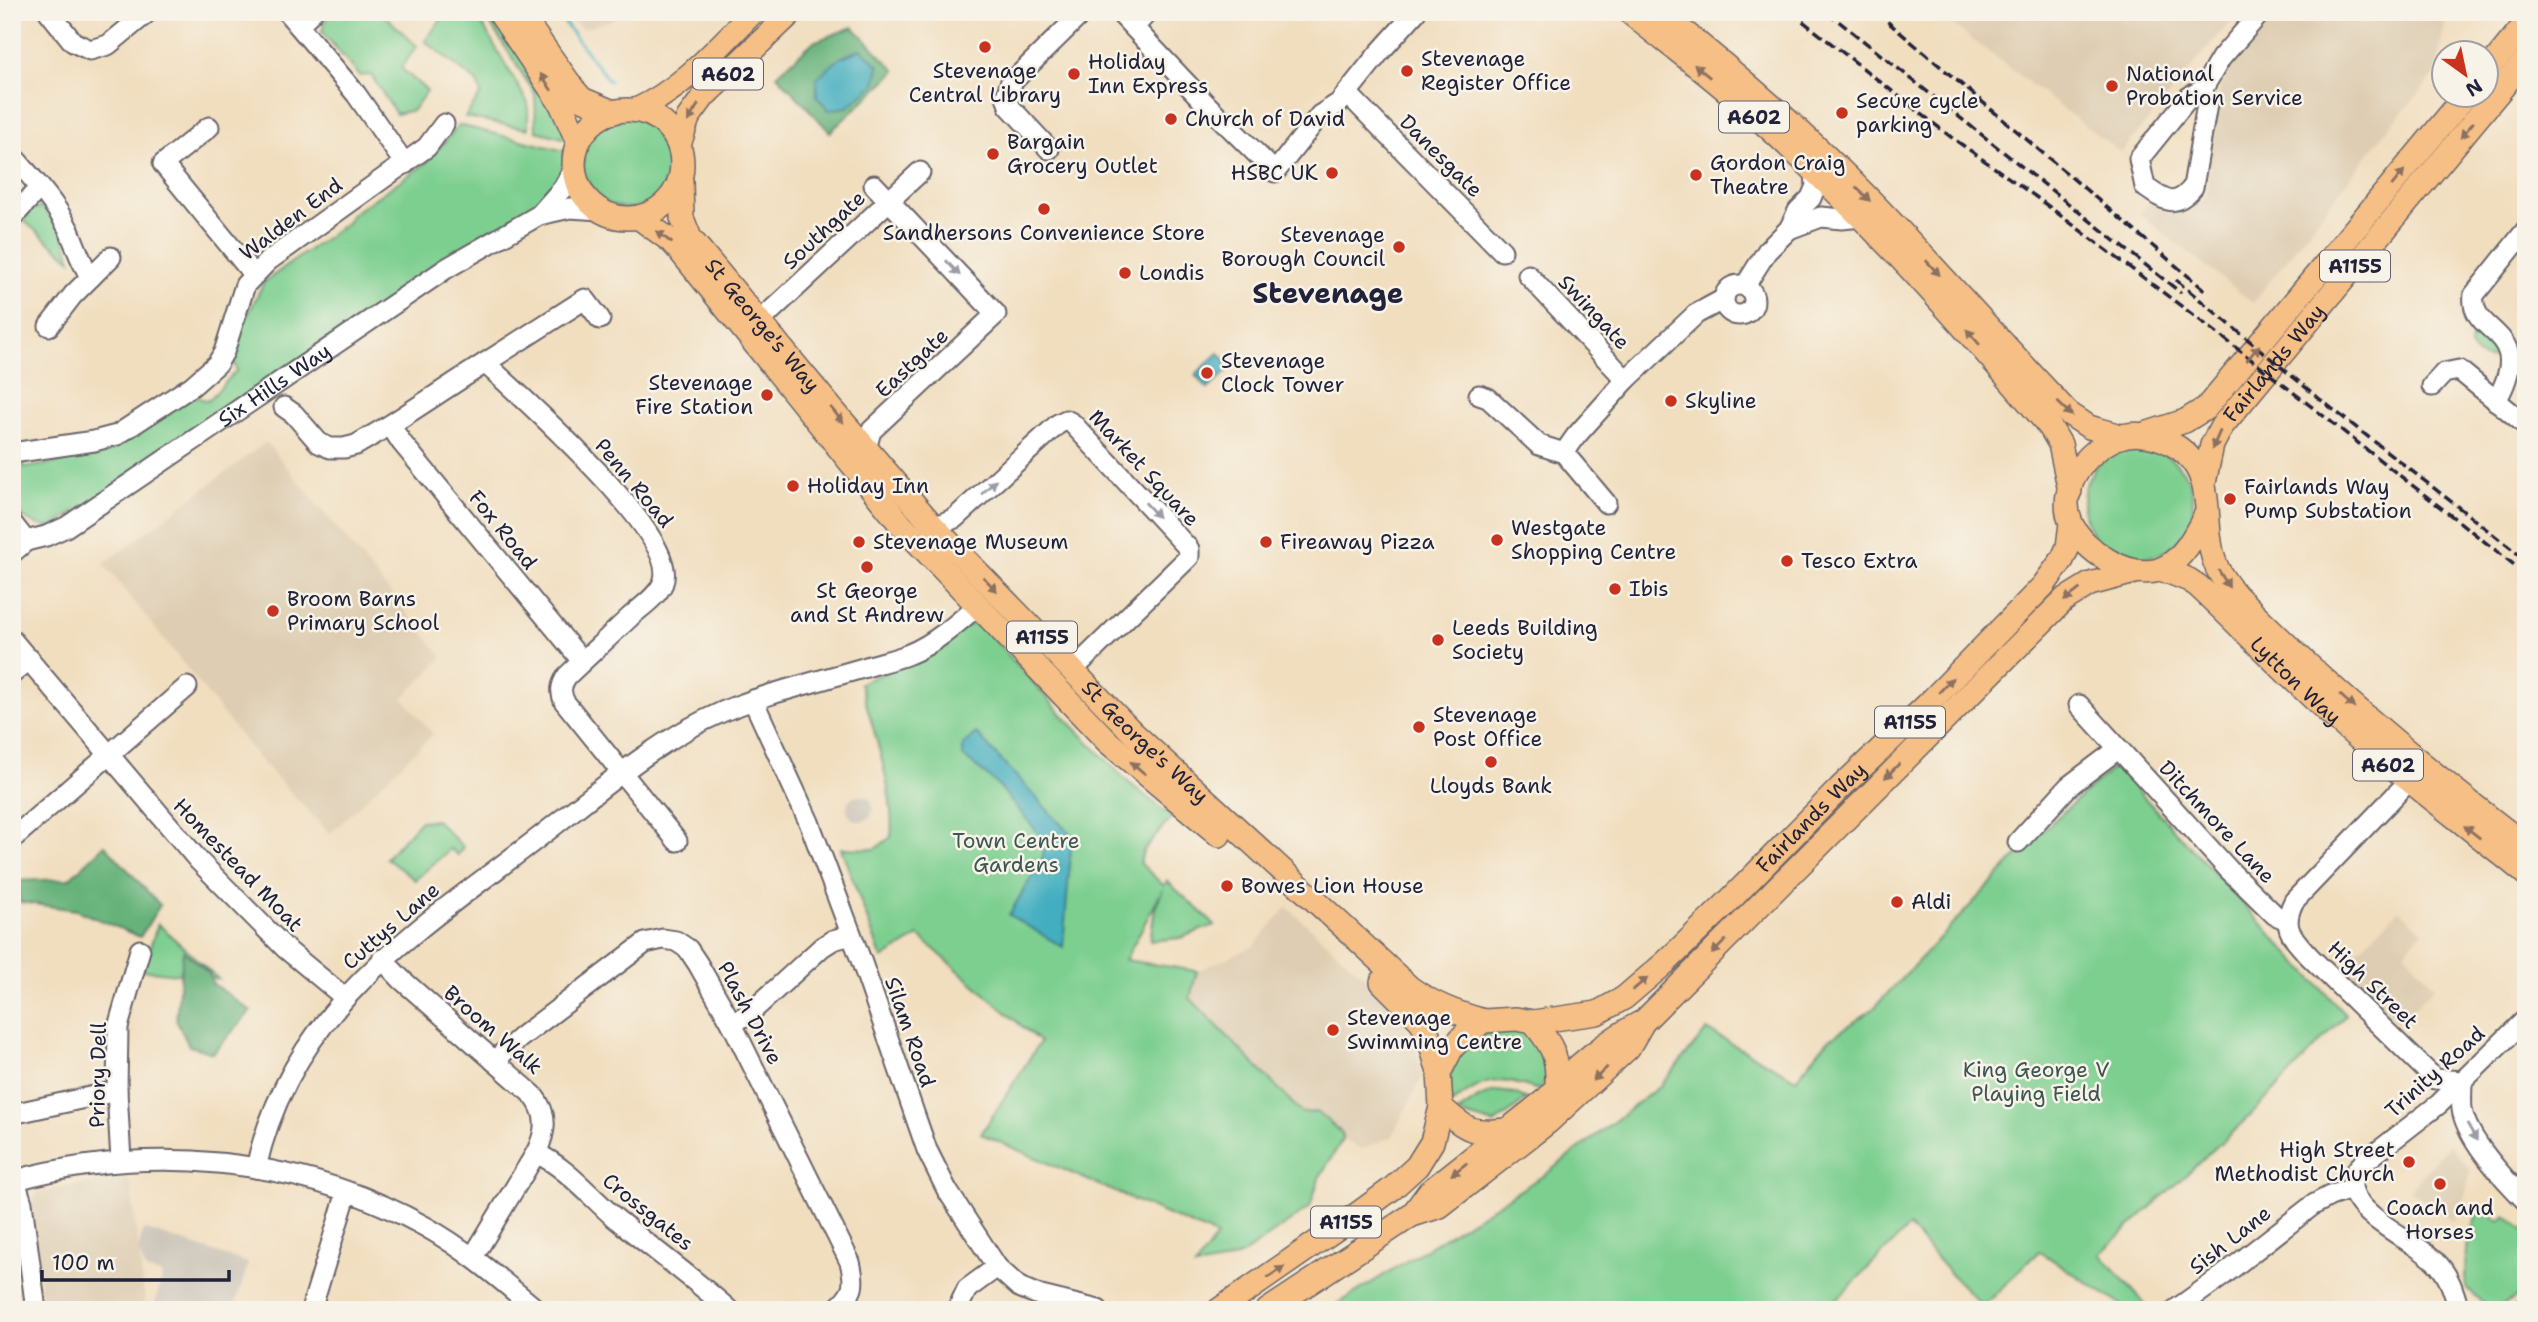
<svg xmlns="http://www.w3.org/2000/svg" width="2538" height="1322" viewBox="0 0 2538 1322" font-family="'Shantell Sans',sans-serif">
<rect width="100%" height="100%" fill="#f7f3e8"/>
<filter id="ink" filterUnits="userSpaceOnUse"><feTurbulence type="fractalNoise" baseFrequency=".0143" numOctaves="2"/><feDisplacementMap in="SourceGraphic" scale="14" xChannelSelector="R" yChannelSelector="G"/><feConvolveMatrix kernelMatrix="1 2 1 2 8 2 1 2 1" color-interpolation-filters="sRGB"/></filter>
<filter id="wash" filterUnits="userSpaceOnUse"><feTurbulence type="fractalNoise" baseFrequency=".00686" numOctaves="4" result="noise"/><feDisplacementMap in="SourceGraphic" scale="28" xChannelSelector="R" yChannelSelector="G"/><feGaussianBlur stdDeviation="1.57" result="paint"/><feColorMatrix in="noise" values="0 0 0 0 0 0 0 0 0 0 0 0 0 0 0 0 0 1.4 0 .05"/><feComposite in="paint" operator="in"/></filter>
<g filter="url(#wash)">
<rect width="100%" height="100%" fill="#f1debf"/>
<!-- built -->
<g fill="#decdb2">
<polygon points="560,12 622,12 612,20 583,29"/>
<polygon points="1936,12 2238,12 2121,153"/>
<polygon points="2275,12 2447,12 2436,74 2392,124 2253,303 2139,214 2151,201 2168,213 2192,210 2206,196 2215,106 2226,69 2250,37"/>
<polygon points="266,442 443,657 403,698 433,734 330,834 258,758 104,564"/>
<polygon points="1287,907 1404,1012 1404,1022 1415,1043 1422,1078 1391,1137 1362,1149 1342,1140 1342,1133 1302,1113 1190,998 1197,971 1254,946"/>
<polygon points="2399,910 2423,931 2405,952 2435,987 2396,1024 2341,967"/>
<polygon points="2450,1144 2471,1171 2465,1196 2458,1205 2454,1222 2409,1190"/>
<polygon points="130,1179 146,1310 43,1310 31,1206 37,1193 83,1184"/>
</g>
<!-- industrial -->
<g fill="#cac3b8">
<circle cx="860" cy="808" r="13"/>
<polygon points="143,1229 248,1263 234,1310 153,1310 163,1275 146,1270 138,1252"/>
</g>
<!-- green -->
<g fill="#7dcf90" stroke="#507866" stroke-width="2">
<polygon points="327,12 381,12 417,46 401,68 427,91 413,110 396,114 371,75 360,76 322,32"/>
<polygon points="438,12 475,12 528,103 528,129 465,117 481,94 477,82 425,41 443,17"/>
<polygon points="483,12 492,12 555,102 567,139 536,131 535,94"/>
<circle cx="629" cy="162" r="46"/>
<path d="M459,125l106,26c-1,30 -11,40 -32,60l-481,316c-16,0 -35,-9 -40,-27 -3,-11 0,-28 0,-40l11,-2 2,10 71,-12 -1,-11 98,-49 15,5 29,-31 -8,-17 35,-71 83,-59 5,-9 74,-51z"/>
<polygon points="44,207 64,235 71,260 23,220 31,209"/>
<path d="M2482,328l6,2 12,24c-12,9 -23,4 -30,-8l2,-13z"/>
<circle cx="2138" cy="503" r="55"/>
<path d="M972,624l12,4 84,93 61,62 43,34 -29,34 -3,12 24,23 3,-5 48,44 -35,13 -30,3 5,-33 8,-19 -38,71 72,11 -7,27 112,115 15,-1 25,21v7l-23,38 -9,29 -68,48 -20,7 -27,5 22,-31 -236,-102 59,-92 -121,-106 -37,23 -41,-111 34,1 16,-12c5,-41 -19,-113 -31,-154l49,-21z"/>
<polygon points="2115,766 2346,1015 2256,1110 2100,1254 2148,1307 2144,1310 2129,1310 2039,1251 1983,1306 1947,1270 1909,1227 1834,1302 1839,1310 1328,1310 1546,1174 1660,1086 1707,1030 1796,1079 1828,1040 1873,1009 2031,841"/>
<polygon points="436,820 463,847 458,855 450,849 415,880 386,858 420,821"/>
<polygon points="158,924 218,979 142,970"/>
<path d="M1527,1030l15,11 6,35 -9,14c-44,-14 -51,-13 -88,14l-2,-25 8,-23 27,-24z"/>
<polygon points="1495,1091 1514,1093 1527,1099 1494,1124 1457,1113 1480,1097"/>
<path d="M2482,1206l17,16 7,-6 20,16v60l-23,13 -14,3 -23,-20c-3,-28 2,-58 16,-82z"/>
</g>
<!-- forest -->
<g fill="#66b27a" stroke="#446a5a" stroke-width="2">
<polygon points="853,27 896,71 830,132 777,75 813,42"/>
<polygon points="105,845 160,905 140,937 76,910 20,902 15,881 69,879"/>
<polygon points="183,951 209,973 212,983 251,1011 213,1053 189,1046 176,1020"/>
</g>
<!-- water -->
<g fill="#42aebf" stroke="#32687d" stroke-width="2">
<polygon points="861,49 879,66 875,84 847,107 829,110 817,97 817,78 840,58"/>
<polygon points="1219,353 1232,367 1208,389 1195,375"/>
<polygon points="976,733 1072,836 1063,947 1009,915 1043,857 1044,840 997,784 963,756 963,745"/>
</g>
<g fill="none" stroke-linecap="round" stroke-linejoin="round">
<!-- stream -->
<polyline stroke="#42aebf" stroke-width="3.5" points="556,12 609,81"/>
</g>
</g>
<g filter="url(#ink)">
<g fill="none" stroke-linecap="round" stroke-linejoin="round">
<defs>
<g id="minor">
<polyline points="49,12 73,42 90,50 108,45 148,12"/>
<polyline points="287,12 356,94 405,164"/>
<polyline points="1119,12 1205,103 1275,172 1320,115 1339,103 1379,53 1416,12"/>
<polyline points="298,25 312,12"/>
<polyline points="1134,27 1148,12"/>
<path d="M2202,90l5,14 -14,83c-18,22 -28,14 -48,0l-6,-28 50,-62z"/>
<polyline points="2202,90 2221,58 2261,12"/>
<polyline points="1347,93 1502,251"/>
<polyline points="209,127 163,164 253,274"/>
<polyline points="1049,149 1009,106 1006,96 1010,84 1083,12"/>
<path d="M12,155c20,23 42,46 56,73 8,17 12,35 23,49l-18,18 -24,31"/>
<polyline points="539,215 570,208 600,210"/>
<polyline points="12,218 40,187"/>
<polyline points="1789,229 1821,217 1842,219 1861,217"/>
<polyline points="1528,275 1626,380"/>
<polyline points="91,277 111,257"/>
<circle cx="1739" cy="300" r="15"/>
<polyline points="1745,286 1767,251 1789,229 1798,211 1811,198 1816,186 1815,173"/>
<polyline points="759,322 920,172"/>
<polyline points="485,363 585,299 600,319"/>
<polyline points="2432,386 2444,373 2459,370 2526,425"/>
<polyline points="1479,395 1488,398 1539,445 1564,453 1606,503"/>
<path d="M2496,401c42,-73 -28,-65 -22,-106l52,-65"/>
<path d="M284,407l10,7 25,29 11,5h14l12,-3 34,-20 95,-62c34,32 197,174 178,220 -6,14 -22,24 -33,34 -21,20 -42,39 -63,59 -6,9 -7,15 -3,25l113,140"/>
<polyline points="390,425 402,443 582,661"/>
<polyline points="866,449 871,431 996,314 874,185"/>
<polyline points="12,453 94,441 117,435 192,386 217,364 224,352 245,285 268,261 427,147 444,124"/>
<polyline points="1564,453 1576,436 1626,380 1696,314 1724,299"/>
<polyline points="12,523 26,541"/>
<polyline points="934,527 955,518 1058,424 1066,420 1072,423 1189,549 1189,557 1073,670"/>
<path id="s1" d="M12,553l14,-12 20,-5 20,-9 381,-259 92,-53 24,-27 11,-19"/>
<polyline points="12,640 199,861 286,949 344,997"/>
<polyline points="12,674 30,659"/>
<polyline points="753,700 809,822 861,960 927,1150 947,1190 997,1267 1019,1287 1041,1296 1098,1310"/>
<polyline points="2079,705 2229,870 2275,915 2287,920"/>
<path d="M2408,782l-114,119c-14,27 -1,37 16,56l125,122 27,2"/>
<polyline points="12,839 187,687"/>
<polyline points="2018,842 2069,786 2118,749"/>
<path d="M382,959l19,20 132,116c16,20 13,37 3,58l-63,104"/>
<polyline points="732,1024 751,1012 822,947 833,940 851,935"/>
<path d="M494,1061l27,-24 124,-94 18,-4 13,2 12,8 10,15 34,60 118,238c6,24 4,32 -15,48"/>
<path d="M2462,1081c0,9 -1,20 0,28 4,29 44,72 64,92"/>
<polyline points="12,1114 117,1091"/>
<path d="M536,1153c30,14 54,43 79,65 38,31 77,59 114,92"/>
<polyline points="121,1161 117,1091 118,1027 140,950"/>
<path d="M256,1168c36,-163 164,-239 286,-333 57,-44 113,-94 180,-123 45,-19 94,-30 141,-44 15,-5 32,-8 46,-14 25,-10 49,-31 69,-49"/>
<polyline points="15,1180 22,1203 36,1310"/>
<path d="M12,1181c137,-38 289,-24 414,46 41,23 75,53 111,83"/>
<polyline points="311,1310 347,1192"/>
<polyline points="957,1310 967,1289 997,1267"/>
<polyline points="2175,1310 2221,1277 2313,1205 2330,1196 2351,1189"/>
<path d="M2459,1310c-5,-18 -10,-36 -24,-49 -25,-25 -114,-59 -72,-98l76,-59 87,-85"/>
<polyline points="2522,1310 2526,1307"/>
</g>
<g id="major">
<polyline points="499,12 561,104 578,142"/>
<polyline points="519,12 574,90 582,99 613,112"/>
<path d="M1629,12c32,26 65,51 96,77 119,102 224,219 325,338l10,17 10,47"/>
<path d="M1659,12c75,59 148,123 214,191 67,69 129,141 195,210l21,14 32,9"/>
<polyline points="2486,72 2526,23"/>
<path d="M636,110c47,-21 81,-62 117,-98"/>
<circle cx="628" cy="164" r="54"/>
<polyline points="679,145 688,118 704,96 792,12"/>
<path id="s2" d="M681,181l1,37 8,20 142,171 102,118 198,205 278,256c24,17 46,25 74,33"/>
<polyline points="638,217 671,241 680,251 902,526 1108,742 1219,835"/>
<polyline points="2142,435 2185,421 2206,408 2467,94"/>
<path id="s3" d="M2204,483l8,-38 10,-19 304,-367"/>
<path d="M2206,514c-10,20 -24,48 -47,56 -31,9 -75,-19 -88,-47 -15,-35 16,-73 46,-85 23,-9 52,0 69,16 30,28 16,70 28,106 4,13 13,25 22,35 90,92 188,173 290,251"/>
<path id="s4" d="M2161,569l28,11 9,6c47,44 90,91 138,133 61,54 127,103 190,155"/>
<polyline points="1382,982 1421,1021 1428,1034 1439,1073"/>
<path d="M1533,1022c20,25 25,32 24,66"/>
<path d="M1441,1107c26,24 33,28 69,22"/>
<path d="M1412,1215l17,-23 119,-94c23,-29 61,-59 94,-76"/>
<path id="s5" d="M1219,1310l140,-97 34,-25 24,-22 15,-24 9,-35 -2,-34 13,-25 13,-14 19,-13 32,-2 17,3 64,-9 27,-15 42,-36 58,-56 116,-118 87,-83 116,-119 19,-26 6,-13 3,-24"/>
<polyline points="1268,1310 1412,1215 1440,1206 1548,1122 1628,1048 1643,1022 2064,600 2090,584 2135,572"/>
</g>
</defs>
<!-- minor casing -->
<use href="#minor" stroke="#6a6469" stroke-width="23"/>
<!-- major casing -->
<use href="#major" stroke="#6a6469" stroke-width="26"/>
<!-- minor -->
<use href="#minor" stroke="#fff" stroke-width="19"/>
<!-- major -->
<use href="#major" stroke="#f5bf86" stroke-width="23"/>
<!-- rail -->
<g stroke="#22223b" stroke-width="3.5" stroke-dasharray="10 5" stroke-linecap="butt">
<polyline points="1791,12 1951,137 2036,197 2221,336 2526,574"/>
<polyline points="1827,12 2181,293"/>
<polyline points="1876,12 2207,292"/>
<polyline points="2176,280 2321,400 2526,560"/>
</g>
</g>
<!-- one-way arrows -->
<defs><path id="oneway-solid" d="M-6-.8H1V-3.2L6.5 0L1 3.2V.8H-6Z" transform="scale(1.75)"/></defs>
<g fill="#8c7060">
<use href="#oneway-solid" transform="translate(1702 71) rotate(-141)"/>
<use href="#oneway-solid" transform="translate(546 82) rotate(-124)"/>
<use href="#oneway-solid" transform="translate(693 113) rotate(122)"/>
<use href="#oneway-solid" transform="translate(2467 130) rotate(130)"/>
<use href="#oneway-solid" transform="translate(2398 178) rotate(-51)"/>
<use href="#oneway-solid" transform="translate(1863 194) rotate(45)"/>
<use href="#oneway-solid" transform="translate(664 237) rotate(-143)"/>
<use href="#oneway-solid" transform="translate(1933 268) rotate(47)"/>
<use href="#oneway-solid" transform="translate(1973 337) rotate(-131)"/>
<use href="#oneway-solid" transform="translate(2253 353) rotate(-50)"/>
<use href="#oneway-solid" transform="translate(2065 409) rotate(44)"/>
<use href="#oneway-solid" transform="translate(837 415) rotate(50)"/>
<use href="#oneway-solid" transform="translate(2216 440) rotate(114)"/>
<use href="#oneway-solid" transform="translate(2224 579) rotate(59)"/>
<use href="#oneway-solid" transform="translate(990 584) rotate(46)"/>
<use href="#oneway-solid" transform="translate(2072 595) rotate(143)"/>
<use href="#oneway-solid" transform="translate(1946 685) rotate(-47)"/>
<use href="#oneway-solid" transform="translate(2347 701) rotate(42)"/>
<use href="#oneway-solid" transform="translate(1138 768) rotate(-140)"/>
<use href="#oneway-solid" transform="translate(1892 771) rotate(135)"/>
<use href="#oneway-solid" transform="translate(2472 832) rotate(-142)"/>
<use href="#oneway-solid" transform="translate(1719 947) rotate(135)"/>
<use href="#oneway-solid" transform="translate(1640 984) rotate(-41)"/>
<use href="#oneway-solid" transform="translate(1600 1074) rotate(137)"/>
<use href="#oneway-solid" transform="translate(1459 1169) rotate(142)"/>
<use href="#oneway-solid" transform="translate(1276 1272) rotate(-34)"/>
</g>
<g fill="#9c9ca7">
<use href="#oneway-solid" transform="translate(953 268) rotate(47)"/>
<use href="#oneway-solid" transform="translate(989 487) rotate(-43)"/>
<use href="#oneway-solid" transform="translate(1152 510) rotate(47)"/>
<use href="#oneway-solid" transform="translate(2472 1132) rotate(60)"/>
</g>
</g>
<!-- markers -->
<g fill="#c8321e" stroke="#f7f3e8" stroke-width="2.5">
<circle cx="985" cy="47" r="7"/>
<circle cx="1407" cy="71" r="7"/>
<circle cx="1074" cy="74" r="7"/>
<circle cx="2112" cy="86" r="7"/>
<circle cx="1842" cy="113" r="7"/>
<circle cx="1171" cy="119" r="7"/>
<circle cx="993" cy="154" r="7"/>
<circle cx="1332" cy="173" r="7"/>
<circle cx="1696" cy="175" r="7"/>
<circle cx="1044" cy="209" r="7"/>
<circle cx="1399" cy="247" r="7"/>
<circle cx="1125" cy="273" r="7"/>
<circle cx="1207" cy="373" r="7"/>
<circle cx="767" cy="395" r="7"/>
<circle cx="1671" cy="401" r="7"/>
<circle cx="793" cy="486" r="7"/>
<circle cx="2230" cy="499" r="7"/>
<circle cx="1497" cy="540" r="7"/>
<circle cx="859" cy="542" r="7"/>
<circle cx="1266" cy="542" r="7"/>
<circle cx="1787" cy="561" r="7"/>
<circle cx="867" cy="567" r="7"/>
<circle cx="1615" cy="589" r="7"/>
<circle cx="273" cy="611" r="7"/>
<circle cx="1438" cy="640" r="7"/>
<circle cx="1419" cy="727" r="7"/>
<circle cx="1491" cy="762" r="7"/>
<circle cx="1227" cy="886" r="7"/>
<circle cx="1897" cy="902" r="7"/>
<circle cx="1333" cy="1030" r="7"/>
<circle cx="2409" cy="1162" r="7"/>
<circle cx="2440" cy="1184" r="7"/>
</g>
<g text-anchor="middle" stroke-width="5" stroke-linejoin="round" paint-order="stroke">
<!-- shield labels -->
<g fill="#f7f3e8" stroke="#62616f" stroke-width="2">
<rect x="693" y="58.5" width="70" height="31" rx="5"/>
<rect x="1719" y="101.5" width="70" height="31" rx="5"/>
<rect x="2320" y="250.5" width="70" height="31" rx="5"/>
<rect x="1007" y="621.5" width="70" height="31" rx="5"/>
<rect x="1875" y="706.5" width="70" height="31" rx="5"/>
<rect x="2353" y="749.5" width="70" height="31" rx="5"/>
<rect x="1311" y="1206.5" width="70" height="31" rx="5"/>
</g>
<g font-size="19" font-weight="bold" fill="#22223b">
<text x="728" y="81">A602</text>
<text x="1754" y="124">A602</text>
<text x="2355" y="273">A1155</text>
<text x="1042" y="644">A1155</text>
<text x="1910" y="729">A1155</text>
<text x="2388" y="772">A602</text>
<text x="1346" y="1229">A1155</text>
</g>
<!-- poi labels -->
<g font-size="21" fill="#22223b" stroke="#f7f3e8" text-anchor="start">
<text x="1421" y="66">Stevenage<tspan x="1421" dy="24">Register Office</tspan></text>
<text x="1088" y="69">Holiday<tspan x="1088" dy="24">Inn Express</tspan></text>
<text x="985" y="78" text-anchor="middle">Stevenage<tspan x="985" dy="24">Central Library</tspan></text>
<text x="2126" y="81">National<tspan x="2126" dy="24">Probation Service</tspan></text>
<text x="1856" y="108">Secure cycle<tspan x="1856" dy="24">parking</tspan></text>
<text x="1185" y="126">Church of David</text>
<text x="1007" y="149">Bargain<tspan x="1007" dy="24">Grocery Outlet</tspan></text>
<text x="1710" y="170">Gordon Craig<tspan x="1710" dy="24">Theatre</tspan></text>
<text x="1318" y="180" text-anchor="end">HSBC UK</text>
<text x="1044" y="240" text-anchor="middle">Sandhersons Convenience Store</text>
<text x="1385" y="242" text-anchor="end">Stevenage<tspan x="1385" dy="24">Borough Council</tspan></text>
<text x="1139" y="280">Londis</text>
<text x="1221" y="368">Stevenage<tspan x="1221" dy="24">Clock Tower</tspan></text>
<text x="753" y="390" text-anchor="end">Stevenage<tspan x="753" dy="24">Fire Station</tspan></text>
<text x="1685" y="408">Skyline</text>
<text x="807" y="493">Holiday Inn</text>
<text x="2244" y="494">Fairlands Way<tspan x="2244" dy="24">Pump Substation</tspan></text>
<text x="1511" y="535">Westgate<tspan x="1511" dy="24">Shopping Centre</tspan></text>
<text x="873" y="549">Stevenage Museum</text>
<text x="1280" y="549">Fireaway Pizza</text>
<text x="1801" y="568">Tesco Extra</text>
<text x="1629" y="596">Ibis</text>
<text x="867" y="598" text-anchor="middle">St George<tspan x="867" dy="24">and St Andrew</tspan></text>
<text x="287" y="606">Broom Barns<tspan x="287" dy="24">Primary School</tspan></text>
<text x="1452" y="635">Leeds Building<tspan x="1452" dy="24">Society</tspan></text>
<text x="1433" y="722">Stevenage<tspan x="1433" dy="24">Post Office</tspan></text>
<text x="1491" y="793" text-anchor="middle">Lloyds Bank</text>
<text x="1241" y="893">Bowes Lion House</text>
<text x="1911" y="909">Aldi</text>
<text x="1347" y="1025">Stevenage<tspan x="1347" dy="24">Swimming Centre</tspan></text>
<text x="2395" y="1157" text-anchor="end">High Street<tspan x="2395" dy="24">Methodist Church</tspan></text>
<text x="2440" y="1215" text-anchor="middle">Coach and<tspan x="2440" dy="24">Horses</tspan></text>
</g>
<!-- street labels -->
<g font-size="21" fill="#22223b" stroke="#f7f3e8">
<text transform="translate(1441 156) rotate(45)" y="7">Danesgate</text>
<text transform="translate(291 219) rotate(-37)" y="7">Walden End</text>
<text transform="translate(824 230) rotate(-43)" y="7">Southgate</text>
<text transform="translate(1594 312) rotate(47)" y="7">Swingate</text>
<text dy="7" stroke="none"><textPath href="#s2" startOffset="172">St George's Way</textPath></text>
<text transform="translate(912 363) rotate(-43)" y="7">Eastgate</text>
<text dy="7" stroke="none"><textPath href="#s3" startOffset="142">Fairlands Way</textPath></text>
<text dy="7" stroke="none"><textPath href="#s1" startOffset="313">Six Hills Way</textPath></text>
<text transform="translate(1144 468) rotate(47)" y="7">Market Square</text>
<text transform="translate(634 483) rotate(50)" y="7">Penn Road</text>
<text transform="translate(503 530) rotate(51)" y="7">Fox Road</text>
<text dy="7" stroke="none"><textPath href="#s4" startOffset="177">Lytton Way</textPath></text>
<text dy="7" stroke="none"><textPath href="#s2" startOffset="738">St George's Way</textPath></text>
<text dy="7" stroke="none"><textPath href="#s5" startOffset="819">Fairlands Way</textPath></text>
<text transform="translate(2217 822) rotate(47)" y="7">Ditchmore Lane</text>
<text transform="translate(238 865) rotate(46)" y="7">Homestead Moat</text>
<text transform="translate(391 926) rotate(-41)" y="7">Cuttys Lane</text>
<text transform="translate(2373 985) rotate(44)" y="7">High Street</text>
<text transform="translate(750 1013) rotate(62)" y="7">Plash Drive</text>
<text transform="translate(493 1030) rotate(41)" y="7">Broom Walk</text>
<text transform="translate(910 1032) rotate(71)" y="7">Silam Road</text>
<text transform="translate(2435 1072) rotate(-42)" y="7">Trinity Road</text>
<text transform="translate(98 1075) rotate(-89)" y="7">Priory Dell</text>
<text transform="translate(648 1212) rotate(39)" y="7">Crossgates</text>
<text transform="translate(2230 1240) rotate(-38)" y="7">Sish Lane</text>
</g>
<!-- park labels -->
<g font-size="21" fill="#3d5654" stroke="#f7f3e8">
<text x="1016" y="848">Town Centre<tspan x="1016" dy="24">Gardens</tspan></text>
<text x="2036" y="1077">King George V<tspan x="2036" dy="24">Playing Field</tspan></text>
</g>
<!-- district labels -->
<g font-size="28" font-weight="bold" fill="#22223b" stroke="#f7f3e8">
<text x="1328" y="303">Stevenage</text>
</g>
</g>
<!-- margin -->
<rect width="2538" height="1322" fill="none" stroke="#f7f3e8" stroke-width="42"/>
<!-- north arrow -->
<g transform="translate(2465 74) rotate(147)"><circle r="33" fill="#f7f3e8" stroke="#a29fa3" stroke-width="2"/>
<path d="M0-5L12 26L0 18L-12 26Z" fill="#c8321e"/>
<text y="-10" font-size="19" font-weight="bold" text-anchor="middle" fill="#22223b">N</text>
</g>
<!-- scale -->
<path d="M42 1270v10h187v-10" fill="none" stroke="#22223b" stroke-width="3.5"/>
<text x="52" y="1270" font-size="21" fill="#22223b" stroke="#f7f3e8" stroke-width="5" paint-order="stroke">100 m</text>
</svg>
